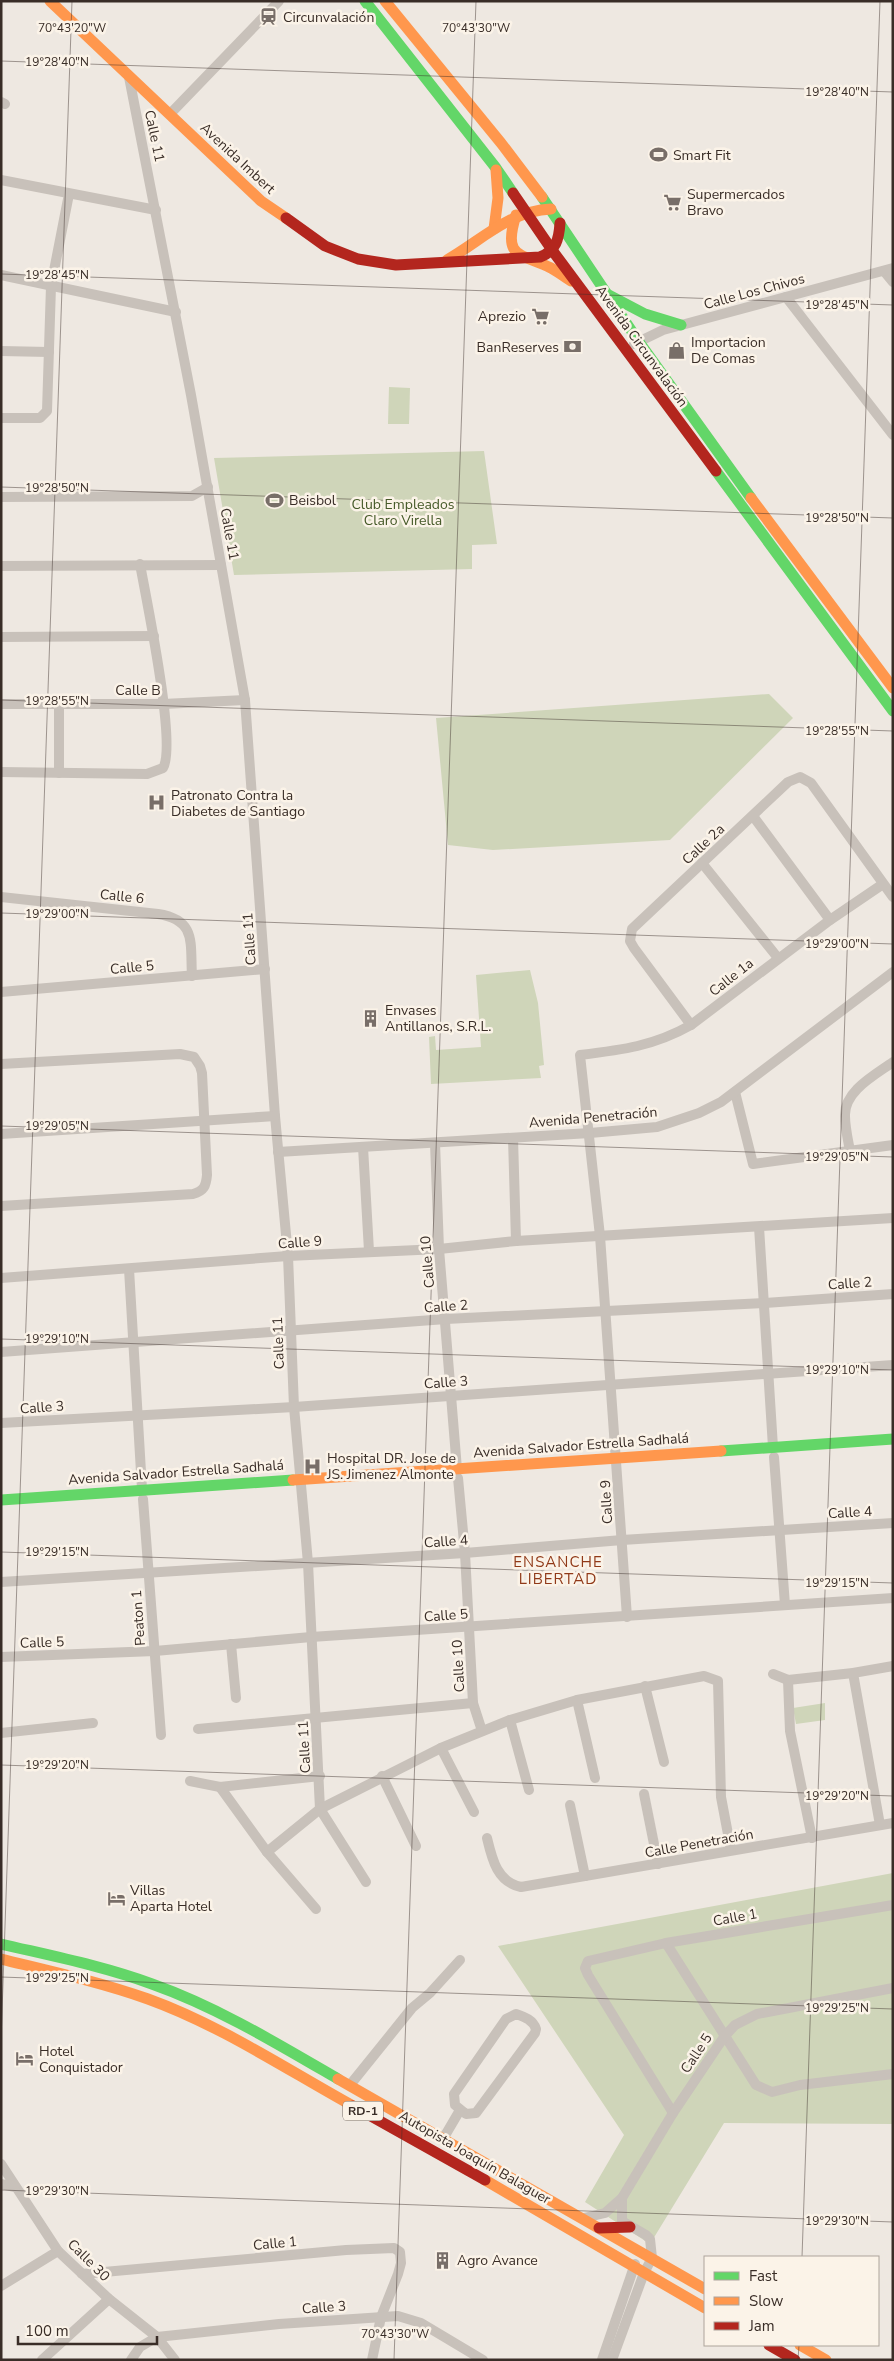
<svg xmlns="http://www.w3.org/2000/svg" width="894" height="2361" viewBox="0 0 894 2361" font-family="'Nunito Sans',sans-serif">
<rect width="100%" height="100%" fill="#eee8e1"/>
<!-- green -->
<g fill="#cfd5b9">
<polygon points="389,387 410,388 409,424 388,424"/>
<polygon points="484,451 497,544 472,545 472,569 234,575 214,458"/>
<polygon points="769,694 793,718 670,840 493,850 448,845 436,718"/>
<polygon points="530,970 538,1003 544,1065 539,1066 541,1078 431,1084 429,1037 435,1036 436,1050 481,1047 476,975"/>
<polygon points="825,1703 825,1720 796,1724 793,1708"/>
<polygon points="893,1873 893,2124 724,2123 650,2244 585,2202 624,2135 498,1946"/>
</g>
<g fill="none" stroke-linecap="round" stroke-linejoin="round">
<!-- street -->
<g stroke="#c8c1ba" stroke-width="10">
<polyline points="129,77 191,395 245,700 275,1116 288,1256 294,1407 308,1563 320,1809 366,1882"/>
<polyline points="1,102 5,104"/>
<polyline points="170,114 279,1"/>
<polyline points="1,180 156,210"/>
<polyline points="884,271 893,282"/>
<polyline points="1,275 176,312"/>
<polyline points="786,297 893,435"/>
<polyline points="634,344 663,330 893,268"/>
<polyline points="1,351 49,352"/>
<polyline points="1,418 40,418 47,411 51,286 69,194"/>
<polyline points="1,497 192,496 208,487"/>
<polyline points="1,566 221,565"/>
<polyline points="1,637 154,636"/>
<polyline points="59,703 59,773"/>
<polyline points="1,704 163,704 245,700"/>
<path d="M1,772l146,2 16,-6c14,-23 -17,-170 -23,-204"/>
<polyline points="753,816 830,920"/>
<polyline points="702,863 778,958"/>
<path d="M1,897l157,17c39,6 32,29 34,62"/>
<polyline points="1,992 265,969"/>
<polyline points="691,1025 634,948 630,941 632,929 788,782 800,777 811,783 893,897"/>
<path d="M1,1064l179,-10 14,3 6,9 2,7 5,102c-1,11 -3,16 -14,19l-192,12"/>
<polyline points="735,1092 753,1164 893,1145"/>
<polyline points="1,1134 275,1116"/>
<polyline points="513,1138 516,1241"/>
<polyline points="435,1143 439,1249 457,1469"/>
<polyline points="363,1147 369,1251"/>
<path d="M850,1151c-2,-11 -5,-24 -5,-35 -1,-25 30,-41 48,-54"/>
<polyline points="278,1152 590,1133 657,1127 699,1113 721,1102 893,972"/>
<polyline points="759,1227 773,1447"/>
<polyline points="129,1269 142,1489"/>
<polyline points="1,1278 288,1256 439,1249 516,1241 893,1218"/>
<polyline points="1,1352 446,1319 765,1303 893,1294"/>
<polyline points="1,1423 294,1407 893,1365"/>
<polyline points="774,1457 785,1605"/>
<polyline points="458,1478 465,1553 473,1703 482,1731"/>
<polyline points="143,1499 161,1735"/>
<polyline points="1,1582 465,1553 622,1540 893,1523"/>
<path d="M627,1617l-27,-381 -20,-181c42,-5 74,-9 111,-30l139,-105 53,-36"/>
<polyline points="231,1644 236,1698"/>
<polyline points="1,1657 155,1651 311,1637 893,1598"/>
<polyline points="853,1673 880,1825"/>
<polyline points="773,1674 788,1680 853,1673 893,1666"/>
<polyline points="788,1680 790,1731 812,1838"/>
<polyline points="645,1686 664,1762"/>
<polyline points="577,1700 595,1778"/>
<polyline points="510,1720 529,1790"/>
<polyline points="198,1729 473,1703"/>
<polyline points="1,1733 93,1723"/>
<polyline points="441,1748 474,1812"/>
<polyline points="382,1776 416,1846"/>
<polyline points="190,1781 220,1787 320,1776"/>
<polyline points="220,1787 267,1852 316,1909"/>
<polyline points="644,1794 658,1864"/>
<polyline points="570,1805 585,1876"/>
<path d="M487,1838c5,21 10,44 34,49l372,-64"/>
<polyline points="267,1852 320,1809 441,1748 510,1720 577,1700 704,1676 718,1681 721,1797 731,1850"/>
<polyline points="666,1943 756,2085 772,2092 800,2085 893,2074"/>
<path d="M516,2014c9,3 17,6 20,15l-1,4 -59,80 -10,1 -11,-9 -1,-11 52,-75z"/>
<polyline points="350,2085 412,2008 430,1993 460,1960"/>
<polyline points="673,2113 588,1975 585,1968 588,1961 666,1943 893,1905"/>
<polyline points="443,2139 460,2110"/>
<polyline points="1,2164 58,2251 109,2299 157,2337 175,2360"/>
<polyline points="1,2184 15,2187"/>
<polyline points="584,2218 605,2213 622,2198 673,2113 724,2037 735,2025 757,2014 893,1988"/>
<polyline points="82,2274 346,2250 394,2248 400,2252 401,2263 398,2274 381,2317 372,2360"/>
<polyline points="1,2286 58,2251"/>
<polyline points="42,2360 109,2299"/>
<polyline points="131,2360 140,2347 157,2337 279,2324 398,2316 421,2323 483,2360"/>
<polyline points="602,2360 635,2264"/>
<polyline points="612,2360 644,2273 652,2258 650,2239 646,2235 622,2221 622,2198"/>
</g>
<!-- fast -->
<g stroke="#63d668" stroke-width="11">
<polyline points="365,1 496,168 513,193"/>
<polyline points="542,197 639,342 751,498"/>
<polyline points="607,294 645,314 681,325"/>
<polyline points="716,471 893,711"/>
<polyline points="721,1451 893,1439"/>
<polyline points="1,1500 293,1480"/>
<path d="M1,1944c51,12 102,22 151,40 65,23 126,60 186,95"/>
</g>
<!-- slow -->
<g stroke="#ff974d" stroke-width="11">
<polyline points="50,1 261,201 286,218"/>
<polyline points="385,1 501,143 542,197"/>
<path d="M516,215c-14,44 5,38 35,53 7,4 14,9 20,13"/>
<polyline points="494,229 498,198 496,170"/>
<path d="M447,260c35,-20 62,-49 104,-51"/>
<polyline points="751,498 893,688"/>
<polyline points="293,1480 721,1451"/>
<path d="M1,1959c49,12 99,23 147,40 72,26 138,70 205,107"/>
<polyline points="338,2079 705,2289"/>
<polyline points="485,2180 705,2308"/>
<polyline points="800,2345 826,2360"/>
</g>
<!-- jam -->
<g stroke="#b3261e" stroke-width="11">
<polyline points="513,193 552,250 716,471"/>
<path d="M286,218l39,28 33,13 38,6 144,-8c16,-6 19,-18 20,-34"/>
<polyline points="353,2106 485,2180"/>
<polyline points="599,2228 630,2227"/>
<polyline points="769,2345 795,2360"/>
</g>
</g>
<!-- ticks -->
<path fill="none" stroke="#392d27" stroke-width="1" stroke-opacity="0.45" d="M1,61l892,31M1,274l892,31M1,487l892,31M1,700l892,31M1,913l892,31M1,1126l892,31M1,1339l892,31M1,1552l892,31M1,1765l892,31M1,1977l892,32M1,2041l71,-2040M1,2190l892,32M802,2257l78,-2256M394,2360l82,-2359M798,2360l1,-15"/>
<!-- icons -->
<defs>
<symbol id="station-bare" viewBox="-9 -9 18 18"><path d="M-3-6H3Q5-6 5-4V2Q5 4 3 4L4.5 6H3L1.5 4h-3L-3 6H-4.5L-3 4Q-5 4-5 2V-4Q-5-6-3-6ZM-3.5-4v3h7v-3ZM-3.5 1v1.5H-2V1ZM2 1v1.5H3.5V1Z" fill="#786e68" stroke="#fbf3e8" stroke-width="2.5" paint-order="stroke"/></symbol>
<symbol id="stadium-bare" viewBox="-9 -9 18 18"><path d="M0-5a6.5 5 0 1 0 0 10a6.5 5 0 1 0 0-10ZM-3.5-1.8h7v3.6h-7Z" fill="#786e68" stroke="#fbf3e8" stroke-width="2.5" paint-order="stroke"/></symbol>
<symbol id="supermarket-bare" viewBox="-9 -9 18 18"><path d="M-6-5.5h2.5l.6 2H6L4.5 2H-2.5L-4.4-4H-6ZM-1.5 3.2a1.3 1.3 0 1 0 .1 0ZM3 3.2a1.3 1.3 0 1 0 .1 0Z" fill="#786e68" stroke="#fbf3e8" stroke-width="2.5" paint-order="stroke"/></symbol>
<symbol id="bank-bare" viewBox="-9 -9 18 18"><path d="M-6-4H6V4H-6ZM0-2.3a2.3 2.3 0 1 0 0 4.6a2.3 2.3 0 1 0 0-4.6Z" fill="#786e68" stroke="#fbf3e8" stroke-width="2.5" paint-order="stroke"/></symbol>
<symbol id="shop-bare" viewBox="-9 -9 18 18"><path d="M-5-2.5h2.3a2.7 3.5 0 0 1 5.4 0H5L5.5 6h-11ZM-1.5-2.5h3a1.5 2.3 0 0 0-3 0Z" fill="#786e68" stroke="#fbf3e8" stroke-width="2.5" paint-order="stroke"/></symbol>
<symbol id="hospital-bare" viewBox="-9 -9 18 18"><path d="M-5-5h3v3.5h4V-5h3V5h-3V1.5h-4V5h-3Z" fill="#786e68" stroke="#fbf3e8" stroke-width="2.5" paint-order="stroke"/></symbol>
<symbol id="building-bare" viewBox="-9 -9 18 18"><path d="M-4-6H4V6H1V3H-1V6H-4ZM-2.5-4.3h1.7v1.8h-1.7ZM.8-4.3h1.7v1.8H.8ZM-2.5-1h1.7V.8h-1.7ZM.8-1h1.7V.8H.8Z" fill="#786e68" stroke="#fbf3e8" stroke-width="2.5" paint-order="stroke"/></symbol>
<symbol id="hotel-bare" viewBox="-9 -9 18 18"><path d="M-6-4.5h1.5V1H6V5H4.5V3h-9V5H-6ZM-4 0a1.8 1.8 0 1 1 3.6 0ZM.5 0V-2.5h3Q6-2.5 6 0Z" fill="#786e68" stroke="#fbf3e8" stroke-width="2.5" paint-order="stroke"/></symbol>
</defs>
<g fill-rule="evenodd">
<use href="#station-bare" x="256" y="4" width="25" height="25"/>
<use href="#stadium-bare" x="646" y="142" width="25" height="25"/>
<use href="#supermarket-bare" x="660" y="190" width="25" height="25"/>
<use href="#supermarket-bare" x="528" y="304" width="25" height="25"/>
<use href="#bank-bare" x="560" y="334" width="25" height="25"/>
<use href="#shop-bare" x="664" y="338" width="25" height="25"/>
<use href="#stadium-bare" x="262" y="488" width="25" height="25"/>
<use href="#hospital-bare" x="144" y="790" width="25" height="25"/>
<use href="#building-bare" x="358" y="1006" width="25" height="25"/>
<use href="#hospital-bare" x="300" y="1454" width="25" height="25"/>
<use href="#hotel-bare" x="104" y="1886" width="25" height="25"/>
<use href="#hotel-bare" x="12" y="2046" width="25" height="25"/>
<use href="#building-bare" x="430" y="2248" width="25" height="25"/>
</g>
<g text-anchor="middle" stroke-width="5" stroke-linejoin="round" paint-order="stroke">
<!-- shield labels -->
<rect fill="#fbf3e8" stroke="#736861" stroke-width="1" x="343" y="2101.5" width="40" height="19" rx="4"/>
<g font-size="12" font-weight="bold" fill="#392d27">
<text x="363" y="2115">RD-1</text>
</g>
<!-- poi labels -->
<g font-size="14" fill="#392d27" stroke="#fbf3e8" text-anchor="start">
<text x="283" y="22">Circunvalación</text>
<text x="673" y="160">Smart Fit</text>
<text x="687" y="199">Supermercados<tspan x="687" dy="16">Bravo</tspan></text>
<text x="526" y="321" text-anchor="end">Aprezio</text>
<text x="691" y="347">Importacion<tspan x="691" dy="16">De Comas</tspan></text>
<text x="559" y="352" text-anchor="end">BanReserves</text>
<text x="289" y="505">Beisbol</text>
<text x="171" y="800">Patronato Contra la<tspan x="171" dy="16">Diabetes de Santiago</tspan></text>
<text x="385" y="1015">Envases<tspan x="385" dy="16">Antillanos, S.R.L.</tspan></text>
<text x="327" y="1463">Hospital DR. Jose de<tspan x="327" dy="16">JS. Jimenez Almonte</tspan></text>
<text x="130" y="1895">Villas<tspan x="130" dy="16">Aparta Hotel</tspan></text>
<text x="39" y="2056">Hotel<tspan x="39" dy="16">Conquistador</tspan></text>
<text x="457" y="2265">Agro Avance</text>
</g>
<!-- street labels -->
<g font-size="14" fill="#392d27" stroke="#fbf3e8">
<text transform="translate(155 136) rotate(78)" y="5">Calle 11</text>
<text transform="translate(238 158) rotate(43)" y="5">Avenida Imbert</text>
<text transform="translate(754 291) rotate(-15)" y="5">Calle Los Chivos</text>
<text transform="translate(642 346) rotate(54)" y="5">Avenida Circunvalación</text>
<text transform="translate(230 534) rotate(80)" y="5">Calle 11</text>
<text x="138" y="695">Calle B</text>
<text transform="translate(703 844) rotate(-43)" y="5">Calle 2a</text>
<text transform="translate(122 896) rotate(6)" y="5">Calle 6</text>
<text transform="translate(249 939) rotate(-94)" y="5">Calle 11</text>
<text transform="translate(132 967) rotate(-5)" y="5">Calle 5</text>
<text transform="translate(731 977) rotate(-38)" y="5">Calle 1a</text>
<text transform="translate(593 1117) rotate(-5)" y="5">Avenida Penetración</text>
<text transform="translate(300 1242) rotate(-4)" y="5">Calle 9</text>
<text transform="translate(427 1262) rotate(-95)" y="5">Calle 10</text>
<text transform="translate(850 1283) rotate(-4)" y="5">Calle 2</text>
<text transform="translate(446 1306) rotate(-4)" y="5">Calle 2</text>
<text transform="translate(278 1343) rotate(-92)" y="5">Calle 11</text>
<text transform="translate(446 1382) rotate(-4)" y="5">Calle 3</text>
<text transform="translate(42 1407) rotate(-4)" y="5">Calle 3</text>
<text transform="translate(581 1445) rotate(-4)" y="5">Avenida Salvador Estrella Sadhalá</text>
<text transform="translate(176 1472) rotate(-4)" y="5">Avenida Salvador Estrella Sadhalá</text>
<text transform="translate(606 1502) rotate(-93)" y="5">Calle 9</text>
<text transform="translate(850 1512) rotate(-3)" y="5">Calle 4</text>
<text transform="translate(446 1541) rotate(-4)" y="5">Calle 4</text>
<text transform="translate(446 1615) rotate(-4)" y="5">Calle 5</text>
<text transform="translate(138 1618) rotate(-94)" y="5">Peaton 1</text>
<text transform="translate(42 1642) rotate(-2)" y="5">Calle 5</text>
<text transform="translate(458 1666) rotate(-93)" y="5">Calle 10</text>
<text transform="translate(304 1747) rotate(-93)" y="5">Calle 11</text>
<text transform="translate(699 1843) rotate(-10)" y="5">Calle Penetración</text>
<text transform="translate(735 1917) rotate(-10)" y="5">Calle 1</text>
<text transform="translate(696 2053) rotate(-56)" y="5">Calle 5</text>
<text transform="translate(475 2157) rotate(30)" y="5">Autopista Joaquín Balaguer</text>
<text transform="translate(275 2243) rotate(-5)" y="5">Calle 1</text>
<text transform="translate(89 2260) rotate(45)" y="5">Calle 30</text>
<text transform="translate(324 2307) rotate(-4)" y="5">Calle 3</text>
</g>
<!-- park labels -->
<g font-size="14" fill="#465a29" stroke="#fbf3e8">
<text x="403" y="509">Club Empleados<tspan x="403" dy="16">Claro Virella</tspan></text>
</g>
<!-- neighbourhood labels -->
<g font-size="15" letter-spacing="1" fill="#903918" stroke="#fbf3e8">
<text x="558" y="1567">ENSANCHE<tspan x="558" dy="17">LIBERTAD</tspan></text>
</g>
</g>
<g font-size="12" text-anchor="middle" fill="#392d27" stroke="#fbf3e8" stroke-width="5" stroke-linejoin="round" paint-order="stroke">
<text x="72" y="32">70°43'20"W</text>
<text x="476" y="32">70°43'30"W</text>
<text x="57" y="66">19°28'40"N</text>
<text x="837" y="96">19°28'40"N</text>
<text x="57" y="279">19°28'45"N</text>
<text x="837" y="309">19°28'45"N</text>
<text x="57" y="492">19°28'50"N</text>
<text x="837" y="522">19°28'50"N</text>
<text x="57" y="705">19°28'55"N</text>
<text x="837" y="735">19°28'55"N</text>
<text x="57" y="918">19°29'00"N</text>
<text x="837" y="948">19°29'00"N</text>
<text x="57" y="1130">19°29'05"N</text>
<text x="837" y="1161">19°29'05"N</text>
<text x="57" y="1343">19°29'10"N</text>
<text x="837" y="1374">19°29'10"N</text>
<text x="57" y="1556">19°29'15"N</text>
<text x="837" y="1587">19°29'15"N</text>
<text x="57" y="1769">19°29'20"N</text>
<text x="837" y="1800">19°29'20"N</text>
<text x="57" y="1982">19°29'25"N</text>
<text x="837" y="2012">19°29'25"N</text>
<text x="57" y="2195">19°29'30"N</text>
<text x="837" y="2225">19°29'30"N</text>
<text x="395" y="2338">70°43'30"W</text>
</g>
<!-- border -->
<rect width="894" height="2361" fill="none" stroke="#392d27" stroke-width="5"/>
<!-- legend -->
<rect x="704" y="2256" width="175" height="90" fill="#fbf3e8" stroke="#ada49b"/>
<rect x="714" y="2272" width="25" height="8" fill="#63d668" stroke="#ada49b"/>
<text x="749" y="2281" font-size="15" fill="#392d27">Fast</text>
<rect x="714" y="2297" width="25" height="8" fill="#ff974d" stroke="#ada49b"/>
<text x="749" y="2306" font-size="15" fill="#392d27">Slow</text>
<rect x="714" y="2322" width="25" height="8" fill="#b3261e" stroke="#ada49b"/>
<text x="749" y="2331" font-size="15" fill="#392d27">Jam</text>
<!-- scale -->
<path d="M18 2336v8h139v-8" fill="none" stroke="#392d27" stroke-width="2.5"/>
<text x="25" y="2336" font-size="15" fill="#392d27" stroke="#fbf3e8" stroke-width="4" paint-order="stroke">100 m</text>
</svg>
